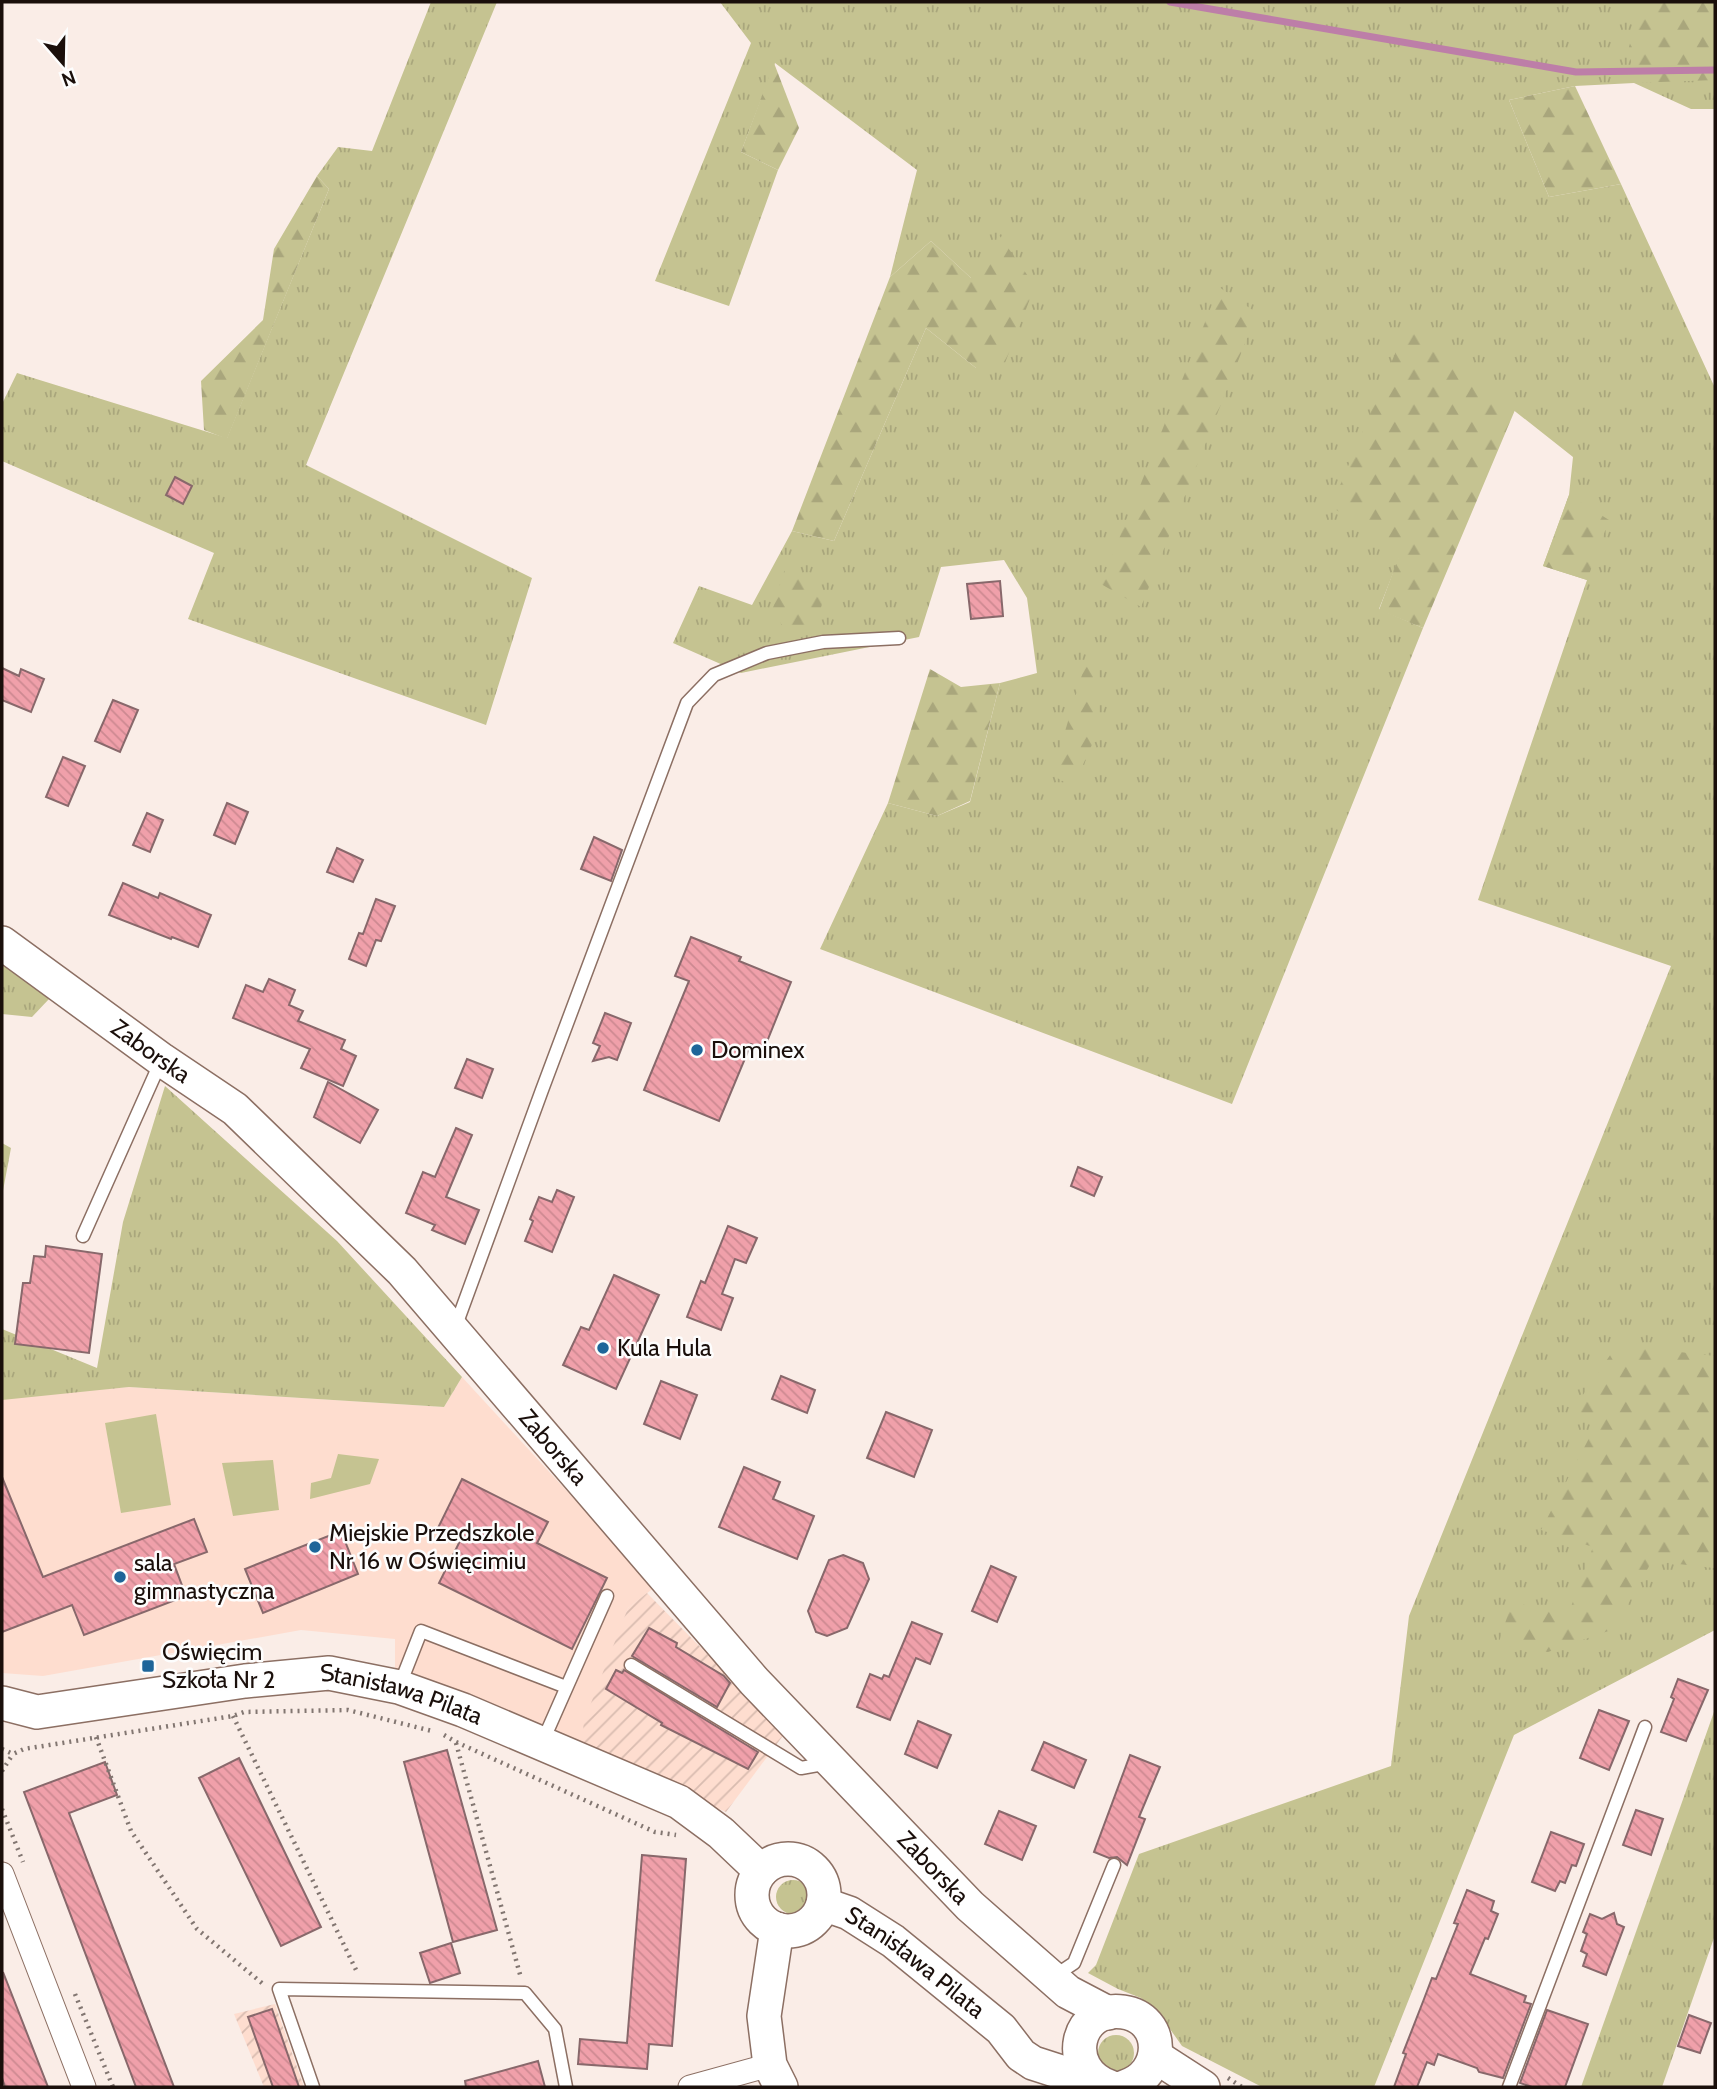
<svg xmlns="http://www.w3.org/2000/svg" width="1717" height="2089" viewBox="0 0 1717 2089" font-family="Cabin,sans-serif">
<defs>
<pattern id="industrial-furrows" width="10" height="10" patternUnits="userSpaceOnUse" patternTransform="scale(1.75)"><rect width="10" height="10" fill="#feddcf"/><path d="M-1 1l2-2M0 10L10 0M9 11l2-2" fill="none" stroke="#d9bcb0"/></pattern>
<pattern id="grass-tufts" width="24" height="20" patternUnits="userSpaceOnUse" patternTransform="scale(1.75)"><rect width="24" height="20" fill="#c5c391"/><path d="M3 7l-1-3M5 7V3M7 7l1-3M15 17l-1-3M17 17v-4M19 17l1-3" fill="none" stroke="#a9a67c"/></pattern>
<pattern id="forest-firs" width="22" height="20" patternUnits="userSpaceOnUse" patternTransform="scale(1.75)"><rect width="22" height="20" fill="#c5c391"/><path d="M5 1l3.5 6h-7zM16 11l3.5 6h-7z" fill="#a9a67c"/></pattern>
<pattern id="building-back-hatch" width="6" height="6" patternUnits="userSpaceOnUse" patternTransform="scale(1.75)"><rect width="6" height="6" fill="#f0a0aa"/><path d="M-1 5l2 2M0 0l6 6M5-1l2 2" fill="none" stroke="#cd8991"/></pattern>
</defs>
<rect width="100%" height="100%" fill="#faede7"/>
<!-- built -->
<polygon fill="#feddcf" points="462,1377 655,1587 628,1608 581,1748 395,1670 395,1639 301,1630 43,1676 2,1673 2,1396 129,1387 444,1407"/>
<!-- industrial -->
<g fill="url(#industrial-furrows)">
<polygon points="647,1593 785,1733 726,1812 581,1748 584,1721 628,1608"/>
<polygon points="275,2004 304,2087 264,2087 234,2014"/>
</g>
<!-- grass -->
<g fill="url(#grass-tufts)">
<polygon points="431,2 497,2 306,465 532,578 486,725 188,619 214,553 2,461 2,404 17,373 227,438 329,189 317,176 338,147 372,151"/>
<polygon points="720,2 1715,2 1715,109 1691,109 1634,83 1575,86 1509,100 1549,197 1621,184 1715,388 1715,1630 1514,1735 1374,2087 1262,2087 1182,2046 1170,2029 1141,1998 1118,1989 1088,1973 1096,1965 1139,1854 1391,1766 1409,1616 1671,966 1478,900 1587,580 1543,566 1569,495 1573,457 1407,326 1403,548 1379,609 1423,628 1232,1104 820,949 888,803 937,816 970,802 1000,683 1037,673 1027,598 1004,560 941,567 919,637 741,673 673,643 699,586 752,605 792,531 834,541 926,328 976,368 971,278 931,241 890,277 917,170 775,63 741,152 778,170 729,306 655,281 751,43"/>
<polygon points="2,962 49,999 32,1017 2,1014"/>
<polygon points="165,1086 337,1241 462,1377 444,1407 129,1387 2,1400 2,1329 97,1368 123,1222"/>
<polygon points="2,1143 11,1148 2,1196"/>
<polygon points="1715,1709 1715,1935 1662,2087 1581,2087"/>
<circle cx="793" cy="1897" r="17"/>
<circle cx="1116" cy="2053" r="18"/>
</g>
<!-- forest -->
<g fill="url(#forest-firs)">
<polygon points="1641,2 1715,2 1715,80 1634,83 1629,47"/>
<polygon points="774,63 799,128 778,170 741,152"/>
<polygon points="1575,86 1621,184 1549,197 1509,100"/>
<polygon points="317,176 329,189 227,439 204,430 201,381 263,320 274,249"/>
<polygon points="999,235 1035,286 1003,368 976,368 926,328 834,541 792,531 890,277 931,241 971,278"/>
<polygon points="1219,287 1257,313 1141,607 1101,584"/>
<polygon points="1407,325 1515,410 1423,628 1379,610 1402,548 1331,507"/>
<polygon points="1569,495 1609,520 1587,580 1543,566"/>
<polygon points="786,565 826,592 813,632 789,635 772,611"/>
<polygon points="1099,660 1099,729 1073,787 1052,775 1086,661"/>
<polygon points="930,669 961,687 1000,683 970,801 937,816 888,803"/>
<polygon points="1617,1345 1715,1356 1714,1568 1652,1561 1614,1629 1548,1652 1498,1645 1512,1602 1568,1615 1593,1547 1541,1530 1597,1423 1572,1411"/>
</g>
<!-- park -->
<g fill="#c5c391">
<polygon points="156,1414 171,1505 121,1513 105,1423"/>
<polygon points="338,1454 379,1459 370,1484 310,1499 311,1483 331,1478"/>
<polygon points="273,1460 279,1510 233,1516 222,1463"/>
</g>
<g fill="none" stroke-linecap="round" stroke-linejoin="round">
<!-- stream -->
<polyline stroke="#bd7ea8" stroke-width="7" points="1170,2 1576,72 1715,70"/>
</g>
<!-- building -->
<g fill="url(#building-back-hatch)" stroke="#88686b" stroke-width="2">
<polygon points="175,477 192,486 183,504 166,495"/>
<polygon points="1000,581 1003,616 971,619 967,584"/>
<polygon points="2,668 19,676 21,669 44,679 31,712 2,700"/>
<polygon points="113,700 138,710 120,752 95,741"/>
<polygon points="63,757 85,766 68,806 46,797"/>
<polygon points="227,803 248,812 235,844 214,835"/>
<polygon points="147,813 163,820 150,852 133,845"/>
<polygon points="594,837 622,850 611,881 581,869"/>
<polygon points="337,848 363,860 353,882 327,872"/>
<polygon points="123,883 158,898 160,893 211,915 198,947 172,937 171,939 109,915"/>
<polygon points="376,899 395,906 381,941 376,940 366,966 349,959 359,933 363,934"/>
<polygon points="691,937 741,957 739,961 791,982 764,1049 751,1044 719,1121 644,1090 689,981 675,976"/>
<polygon points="269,979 295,990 289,1005 303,1011 298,1021 345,1040 341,1049 356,1056 343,1086 301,1068 310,1049 233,1018 246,985 263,992"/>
<polygon points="605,1013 631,1023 617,1060 609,1057 593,1061 600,1046 593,1043"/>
<polygon points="467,1059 493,1069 482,1098 455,1088"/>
<polygon points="328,1082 378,1110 360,1143 314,1117"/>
<polygon points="456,1128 472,1135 446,1197 479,1210 465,1244 432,1230 435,1225 406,1213 423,1172 435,1177"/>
<polygon points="1078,1167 1102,1177 1094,1196 1071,1186"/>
<polygon points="557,1190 574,1197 552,1252 525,1241 533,1221 530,1219 539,1197 552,1202"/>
<polygon points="728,1226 757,1238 746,1263 735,1259 722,1294 733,1298 721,1330 687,1317 701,1281 705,1283"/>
<polygon points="46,1246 102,1254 89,1353 15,1344 23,1283 30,1283 34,1256 45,1257"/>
<polygon points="614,1275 659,1295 616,1389 563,1365 581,1327 589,1330"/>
<polygon points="781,1376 815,1390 807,1413 772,1399"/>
<polygon points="661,1381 697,1395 680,1439 644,1424"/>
<polygon points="886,1412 932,1430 914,1477 867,1458"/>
<polygon points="744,1467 780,1482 773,1499 814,1516 797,1559 719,1527"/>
<polygon points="2,1477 43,1577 194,1519 207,1552 174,1564 186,1596 84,1635 72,1605 2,1632"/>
<polygon points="462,1479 548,1522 537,1543 607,1578 572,1649 439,1583 460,1541 437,1530"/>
<polygon points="341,1531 358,1574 263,1613 245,1569"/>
<polygon points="843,1555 863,1563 869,1579 847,1628 827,1636 816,1632 808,1611 829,1560"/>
<polygon points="991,1566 1016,1577 997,1622 972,1611"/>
<polygon points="912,1622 942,1634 930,1664 916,1658 890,1720 857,1707 870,1674 882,1679 884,1675 889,1677"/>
<polygon points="649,1628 677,1643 676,1647 724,1676 730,1683 717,1707 632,1656"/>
<polygon points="616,1670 622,1673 624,1670 758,1752 748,1769 661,1725 662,1723 606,1689"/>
<polygon points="1678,1679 1708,1690 1686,1741 1661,1732 1674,1699 1671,1697"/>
<polygon points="1599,1710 1629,1721 1609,1770 1580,1758"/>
<polygon points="918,1721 951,1735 937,1768 905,1754"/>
<polygon points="1044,1742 1086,1760 1074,1788 1032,1770"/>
<polygon points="447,1750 497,1930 453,1942 404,1762"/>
<polygon points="1130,1755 1160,1767 1139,1817 1145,1819 1127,1865 1117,1857 1109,1858 1094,1852"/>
<polygon points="239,1758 321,1927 281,1946 199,1778"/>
<polygon points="105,1762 117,1795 69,1813 174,2087 136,2087 24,1792"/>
<polygon points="1636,1810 1663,1819 1651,1855 1623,1845"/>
<polygon points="999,1811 1036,1826 1022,1860 985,1844"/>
<polygon points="1551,1832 1584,1844 1576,1866 1572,1865 1565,1883 1560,1881 1555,1891 1532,1882"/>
<polygon points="642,1855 686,1859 672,2046 649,2044 647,2069 578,2064 580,2039 627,2043"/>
<polygon points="1467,1890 1494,1901 1491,1911 1498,1914 1488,1939 1485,1938 1470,1974 1526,1996 1524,2002 1531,2004 1503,2078 1479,2072 1477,2068 1438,2054 1434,2065 1427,2062 1417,2087 1394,2087 1406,2054 1403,2053 1424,1999 1432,1978 1436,1979 1458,1924 1454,1923"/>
<polygon points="1614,1913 1617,1924 1624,1927 1606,1975 1583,1966 1587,1954 1581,1951 1587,1934 1583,1932 1590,1914 1602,1919"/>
<polygon points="451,1943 460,1973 430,1983 420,1953"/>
<polygon points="3,1972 48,2087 5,2087 2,2078"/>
<polygon points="272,2009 299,2087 273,2087 248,2017"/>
<polygon points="1547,2010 1588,2024 1565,2087 1532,2087 1520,2083"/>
<polygon points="1689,2015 1711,2023 1700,2053 1678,2046"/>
<polygon points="538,2061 545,2087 466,2087 465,2081"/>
</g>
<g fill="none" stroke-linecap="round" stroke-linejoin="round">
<defs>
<g id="lane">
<polyline points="83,1236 161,1061"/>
<polyline points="455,1328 542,1090 687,703 714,675 767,653 823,642 899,638"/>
<polyline points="631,1665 801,1768 829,1763"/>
<polyline points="399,1687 421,1631 566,1687"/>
<polyline points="542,1743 607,1596"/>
<polyline points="1053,1977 1074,1963 1114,1865"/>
<polyline points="313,2087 279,1989 525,1993 555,2029 566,2087"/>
<polyline points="1509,2087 1645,1727"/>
</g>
<g id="street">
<polyline points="2,1874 84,2087"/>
<polyline points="690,2087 770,2065"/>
</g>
<g id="secondary">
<path id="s1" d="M2,943l160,117 73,49 167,162 352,410 216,225 98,86 40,21"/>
<path id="s2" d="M2,1703l35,9 208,-31 84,-8 70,14 64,23 216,92 42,31 40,38"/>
<circle cx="788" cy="1895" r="36"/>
<path id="s3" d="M823,1904l26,9 44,28 108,88 20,26 12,8 31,10 25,3"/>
<polyline points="777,1929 764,2016 770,2065 781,2087"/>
<polyline points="1155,2056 1203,2087"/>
<path d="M1110,2087c-50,-18 -33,-82 13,-75 43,6 43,63 1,75"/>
</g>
</defs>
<!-- lane casing -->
<use href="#lane" stroke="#8c6f63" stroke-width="15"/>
<!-- street casing -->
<use href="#street" stroke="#8c6f63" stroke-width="25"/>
<!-- secondary casing -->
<use href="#secondary" stroke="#8c6f63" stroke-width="36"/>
<!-- path -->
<g stroke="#827671" stroke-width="4.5" stroke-dasharray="2 5" stroke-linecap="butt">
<polyline points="233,1716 358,1974"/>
<polyline points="444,1735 456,1742 655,1832 676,1835"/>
<polyline points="96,1737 131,1831 197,1929 263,1984"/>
<polyline points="456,1743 521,1978"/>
<polyline points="2,1749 13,1754 24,1749 233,1716 244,1712 348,1710 432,1731"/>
<polyline points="2,1771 13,1754"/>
<polyline points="2,1809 23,1862"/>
<polyline points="741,1889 742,1902 748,1925"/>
<polyline points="75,1994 113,2087"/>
<polyline points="1228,2078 1242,2087"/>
</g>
<!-- lane -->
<use href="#lane" stroke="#fff" stroke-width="12"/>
<!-- street -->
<use href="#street" stroke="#fff" stroke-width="23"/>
<!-- secondary -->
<use href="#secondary" stroke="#fff" stroke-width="33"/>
</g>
<!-- markers -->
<g fill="#1e6599" stroke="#fdfdfd" stroke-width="2.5">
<circle cx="697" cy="1050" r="7"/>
<circle cx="603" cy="1348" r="7"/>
<circle cx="315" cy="1547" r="7"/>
<circle cx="120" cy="1577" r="7"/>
<rect x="141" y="1659" width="14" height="14" rx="3.5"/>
</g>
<g text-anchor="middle" stroke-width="5" stroke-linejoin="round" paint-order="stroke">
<!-- poi labels -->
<g font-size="24" fill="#1a0f0b" stroke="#fdfdfd" text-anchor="start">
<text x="711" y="1058">Dominex</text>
<text x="617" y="1356">Kula Hula</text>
<text x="329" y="1541">Miejskie Przedszkole<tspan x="329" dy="28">Nr 16 w Oświęcimiu</tspan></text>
<text x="134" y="1571">sala<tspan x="134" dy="28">gimnastyczna</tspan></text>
<text x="162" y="1660">Oświęcim<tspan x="162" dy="28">Szkoła Nr 2</tspan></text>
</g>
<!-- street labels -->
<g font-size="24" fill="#1a0f0b" stroke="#fdfdfd">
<text dy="8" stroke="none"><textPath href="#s1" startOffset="184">Zaborska</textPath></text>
<text dy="8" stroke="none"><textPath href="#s1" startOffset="751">Zaborska</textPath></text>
<text dy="8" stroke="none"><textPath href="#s2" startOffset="406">Stanisława Pilata</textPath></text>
<text dy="8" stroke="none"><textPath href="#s1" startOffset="1318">Zaborska</textPath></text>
<text dy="8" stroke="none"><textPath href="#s3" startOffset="110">Stanisława Pilata</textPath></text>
</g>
</g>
<!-- border -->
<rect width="1717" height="2089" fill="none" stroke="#1a0f0b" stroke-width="7"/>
<!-- north arrow -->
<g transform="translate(63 63) rotate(160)" stroke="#fdfdfd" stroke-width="5" paint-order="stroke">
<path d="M0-5L12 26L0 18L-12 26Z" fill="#1a0f0b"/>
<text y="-10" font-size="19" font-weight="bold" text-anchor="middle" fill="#1a0f0b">N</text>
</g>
</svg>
